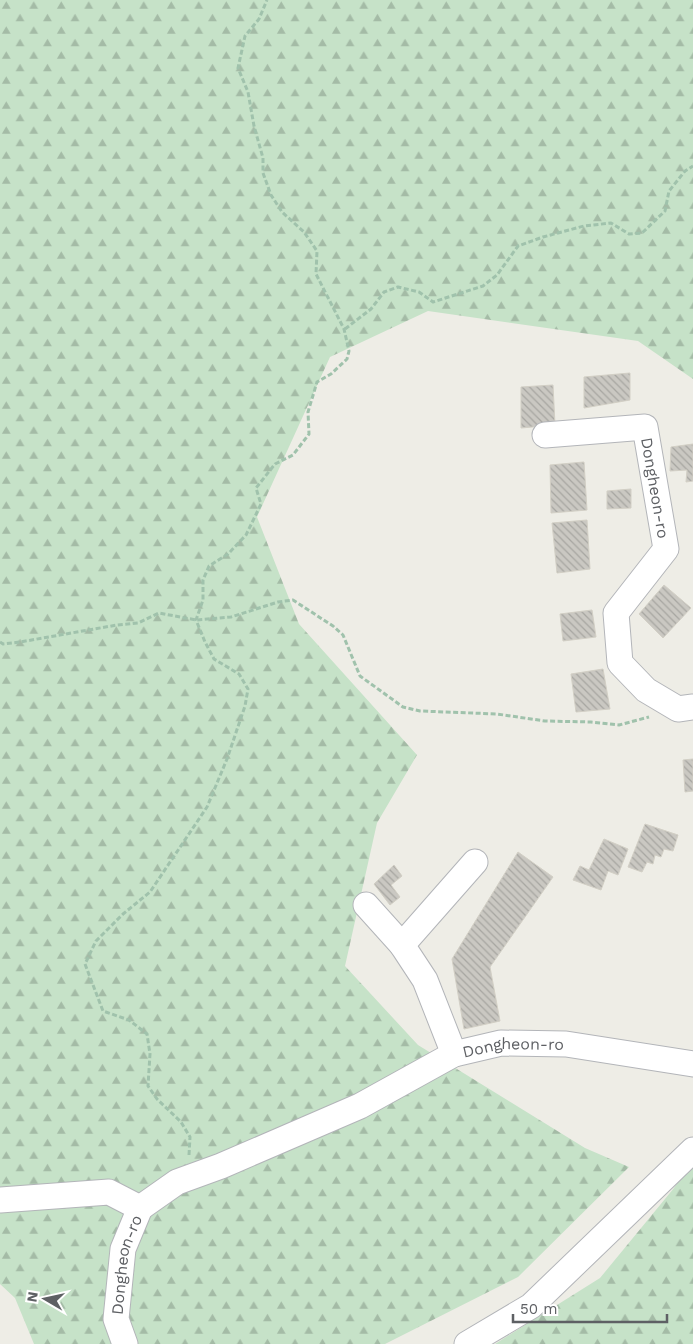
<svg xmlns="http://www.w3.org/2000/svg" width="693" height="1344" viewBox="0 0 693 1344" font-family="'Work Sans',sans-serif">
<defs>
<pattern id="forest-firs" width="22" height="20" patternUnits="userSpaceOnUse" patternTransform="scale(1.25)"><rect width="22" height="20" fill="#c6e2c8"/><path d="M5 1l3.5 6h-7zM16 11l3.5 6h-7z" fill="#a4bba6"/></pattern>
<pattern id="building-back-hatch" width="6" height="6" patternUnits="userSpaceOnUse" patternTransform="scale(1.25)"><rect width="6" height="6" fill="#cac8c2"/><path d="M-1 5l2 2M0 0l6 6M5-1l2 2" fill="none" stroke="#a7a6a1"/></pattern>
</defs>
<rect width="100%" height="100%" fill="#eeede6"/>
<!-- forest -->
<g fill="url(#forest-firs)">
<polygon points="0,0 693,0 693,379 638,341 428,311 330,357 257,517 299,624 417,755 377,823 345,966 418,1045 585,1148 629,1167 518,1277 385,1344 34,1344 15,1298 0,1284"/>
<polygon points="693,1165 693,1344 495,1344 600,1278 674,1188 679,1180"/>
</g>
<!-- building -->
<g fill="url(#building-back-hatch)" stroke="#d2cfc5">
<polygon points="630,373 630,400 584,408 584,377"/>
<polygon points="553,385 555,425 521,428 521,387"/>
<polygon points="693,444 693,481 686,482 687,470 670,471 671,447"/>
<polygon points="584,462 587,510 551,513 550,465"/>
<polygon points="631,489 631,508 607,509 607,491"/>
<polygon points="587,520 590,569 557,573 552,523"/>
<polygon points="664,585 691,608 663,638 639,614"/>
<polygon points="592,610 596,637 563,641 560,614"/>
<polygon points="603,669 610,709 576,712 571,674"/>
<polygon points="693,759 693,791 685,792 683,760"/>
<polygon points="645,824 678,835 673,851 664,849 661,857 655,855 653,864 647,862 642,872 628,867"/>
<polygon points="604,839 628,849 618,875 608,871 601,890 573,880 580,866 589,870"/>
<polygon points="518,852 553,877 490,967 500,1021 464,1029 452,959"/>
<polygon points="394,865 402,876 391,885 400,897 390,905 374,884"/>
</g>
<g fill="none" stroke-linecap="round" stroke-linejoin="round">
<defs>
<g id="minor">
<path id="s1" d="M545,435l100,-8 21,122 -50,64 4,50 26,27 32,19 15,-2"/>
<polyline points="366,905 402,945 425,980 454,1054"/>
<polyline points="402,945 475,862"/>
<polyline points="0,1200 109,1192 140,1208"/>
<path id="s2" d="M140,1208l37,-26 44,-16 139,-60 94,-52 47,-11 65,1 127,20"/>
<path id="s3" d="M125,1344l-9,-25 7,-70 17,-41"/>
<polyline points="467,1344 531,1306 693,1150"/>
</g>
</defs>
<!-- minor casing -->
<use href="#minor" stroke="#b3b5b9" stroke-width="27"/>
<!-- path -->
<g stroke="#a0c2ac" stroke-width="3" stroke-dasharray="5 2.5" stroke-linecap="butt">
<polyline points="345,329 371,309 384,292 398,287 419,292 433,302 483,286 497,275 518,246 543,237 584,226 611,223 629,234 642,233 665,211 669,191 685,171 693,166"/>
<polyline points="0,642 3,644 20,642 117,625 138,623 159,613 196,620 231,617 278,602 293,600 333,626 343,635 360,676 403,707 420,711 497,714 545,721 591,722 619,725 649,717"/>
<polyline points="189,1155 190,1137 181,1122 157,1099 148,1086 150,1054 147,1034 129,1020 103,1011 85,964 96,941 123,914 150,892 207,807 227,759 245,706 248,689 239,674 214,659 205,642 196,620 203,600 203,580 209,566 228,554 246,535 261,504 256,488 275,464 293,455 309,434 308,412 317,382 331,374 347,359 349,351 344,329 316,274 317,251 304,232 282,212 271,195 263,173 263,158 254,126 248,92 238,68 245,36 259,19 267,0"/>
</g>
<!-- minor -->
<use href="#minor" stroke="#fff" stroke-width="25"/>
</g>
<g text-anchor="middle" stroke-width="4" stroke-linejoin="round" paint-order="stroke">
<!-- street labels -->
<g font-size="16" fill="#5e6064" stroke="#fff">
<text dy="6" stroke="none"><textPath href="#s1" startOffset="162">Dongheon-ro</textPath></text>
<text dy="6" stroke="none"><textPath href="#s2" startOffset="411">Dongheon-ro</textPath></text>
<text dy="6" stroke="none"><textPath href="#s3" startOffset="82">Dongheon-ro</textPath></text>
</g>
</g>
<!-- north arrow -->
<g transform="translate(45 1299) rotate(279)" stroke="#ffffff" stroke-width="4" paint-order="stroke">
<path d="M0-4L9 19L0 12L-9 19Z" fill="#5e6064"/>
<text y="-8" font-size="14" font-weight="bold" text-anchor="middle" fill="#5e6064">N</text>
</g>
<!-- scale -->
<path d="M513 1314v8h154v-8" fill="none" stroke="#5e6064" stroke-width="2.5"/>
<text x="520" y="1314" font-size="15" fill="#5e6064" stroke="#ffffff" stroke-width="4" paint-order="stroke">50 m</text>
</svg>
